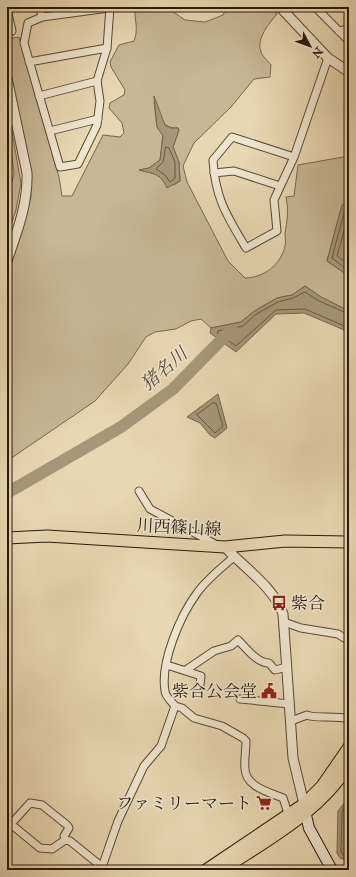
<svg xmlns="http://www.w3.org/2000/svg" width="356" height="877" viewBox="0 0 356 877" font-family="'IM FELL Double Pica','Noto Serif JP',serif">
<rect width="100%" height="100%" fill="#e7d7b2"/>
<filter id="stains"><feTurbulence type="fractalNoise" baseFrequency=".005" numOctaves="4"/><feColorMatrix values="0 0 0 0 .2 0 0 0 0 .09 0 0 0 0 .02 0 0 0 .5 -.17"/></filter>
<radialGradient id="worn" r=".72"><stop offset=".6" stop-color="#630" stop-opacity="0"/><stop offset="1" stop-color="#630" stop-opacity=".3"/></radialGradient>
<!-- green -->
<g fill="#c6b795" stroke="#76684e" fill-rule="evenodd">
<path d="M135,7h10l3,2h21l16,11 20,2 18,-7 4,-8h44l6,7c-8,10 -21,24 -16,38 1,4 7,9 10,13l-1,12 -16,2 -23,28 -37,36 -11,23 4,16 41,79 17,17c18,0 36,-13 40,-32 1,-4 0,-8 0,-12 2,-14 4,-22 1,-37l8,-1 4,-31 51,-9v47l-7,2 -15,56 22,15v35l-28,-14 -16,-11 -13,9 -15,3 -24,14 -12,10 -30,6 -10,-9 -10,2 -15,8 -21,3 -9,5 -18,27 -33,37 -88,60v-188l24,-76v-26l-24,-109v-23l12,-2 40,140 3,19h10l31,-61 17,2 4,-4 -2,-10 -13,-15 1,-5 14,-8 1,-5 -14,-23 -1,-5 9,-17 15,-4c5,-14 0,-20 1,-34zM154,102c6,13 7,27 24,26l1,2 -6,17 6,15 1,19 -6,4 -15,-10 -19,-5 9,-2 11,-8 3,-25 -6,-8z"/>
<polygon points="7,104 21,183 16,210 7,238 7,198 14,174 11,149 7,137"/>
</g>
<!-- water -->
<g fill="#a59778" stroke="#72654b">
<path d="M154,96l11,29 5,3h8l1,2 -6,17 6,15 1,19 -13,7c-7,-15 -13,-14 -28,-18l10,-2 11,-8 3,-24 -6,-9z"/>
<polygon points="349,203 349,276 327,261 342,205"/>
<polygon points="305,286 321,297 349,311 349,332 304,313 276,314 236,352 210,333 211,328 241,322 253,312 277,298 292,295"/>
<polygon points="218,394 227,428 215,438 210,435 200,423 187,417"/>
<polygon points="345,802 349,802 349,861 340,858 337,853 338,811"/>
</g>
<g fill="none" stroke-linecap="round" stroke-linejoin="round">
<!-- shore -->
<g stroke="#665840" stroke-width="1">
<polygon points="166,147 169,148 175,162 175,178 170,182 165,175 156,169 163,162"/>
<polyline points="349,207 345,209 332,258 349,271"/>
<polyline points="349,213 337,256 349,265"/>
<polyline points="349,314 319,301 305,292 293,298 278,302 255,315 243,326 218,331 217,333 236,346 276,310 305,309 349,328"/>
<polygon points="213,403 216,403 223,426 215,433 197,415"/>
<polyline points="349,806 344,807 342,812 341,851 343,855 349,857"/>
<polyline points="349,811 347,814 346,850 349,852"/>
</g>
<!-- river -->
<polyline stroke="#a59778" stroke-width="12" points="7,493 121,427 173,389 226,335 233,331"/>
<defs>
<g id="minor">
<polyline points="40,7 42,17 28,23 24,43 60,167 78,164 97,125 100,101 97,81 107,48 110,7"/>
<polyline points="315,7 349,41"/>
<polyline points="7,9 12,31 7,31"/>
<polyline points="42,17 109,8"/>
<polyline points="339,31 349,29"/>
<polyline points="29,62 107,48"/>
<polyline points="39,96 97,81"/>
<polyline points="50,131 98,119"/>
<path d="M294,157l-62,-20 -19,23c2,38 14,56 33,88l31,-17 -3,-31 20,-43 34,-99"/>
<polyline points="214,173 234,171 280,186"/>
<polyline points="139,491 150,509 217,545"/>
<polyline points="284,622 301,628 338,634 349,641"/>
<polyline points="167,665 201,676 199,693"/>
<path d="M186,670l28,-19 17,-5 7,-6c8,8 19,23 31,23l6,7 12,-3"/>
<polyline points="240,699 290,704"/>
<path d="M175,706l7,2 12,10 28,8 21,12 3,3c0,9 -2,19 -1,28 1,18 24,23 38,29l6,18"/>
<path d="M291,721l16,-6c6,4 31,0 42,4"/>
<polyline points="7,821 40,848 52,849 65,840 70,841 101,866"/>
<polyline points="11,824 30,803 42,805 67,825 69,828 64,836 65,840"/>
<path d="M101,870l17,-49 26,-55 17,-20 14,-40c-3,-4 -10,-10 -10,-15 -5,-28 15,-75 32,-98 10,-14 24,-25 37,-36"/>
</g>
<g id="tertiary">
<polyline points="280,7 328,58 349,72"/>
<path d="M7,78l20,95c1,31 -10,59 -20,88"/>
<path d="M225,547c19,21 48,39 58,67l10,144 11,46"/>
</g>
<polyline id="secondary" points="304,807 309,828 332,870"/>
<g id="primary">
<polyline points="7,538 47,536 225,547 285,541 349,542"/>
<polyline points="206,870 304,804 322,786 349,747"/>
<path d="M222,870c45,-30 98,-58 127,-105"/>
</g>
</defs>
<!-- minor casing -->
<use href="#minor" stroke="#564932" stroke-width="9"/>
<!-- tertiary casing -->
<use href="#tertiary" stroke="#564932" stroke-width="11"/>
<!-- secondary casing -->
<use href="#secondary" stroke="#261a08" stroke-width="12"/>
<!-- primary casing -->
<use href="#primary" stroke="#261a08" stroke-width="13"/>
<!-- minor -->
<use href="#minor" stroke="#efe5cd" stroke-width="7"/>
<!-- tertiary -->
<use href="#tertiary" stroke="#efe5cd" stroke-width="9"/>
<!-- secondary -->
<use href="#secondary" stroke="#efe5cd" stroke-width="10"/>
<!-- primary -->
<use href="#primary" stroke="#e7d7b2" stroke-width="11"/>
</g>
<!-- icons -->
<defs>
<symbol id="bus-bare" viewBox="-9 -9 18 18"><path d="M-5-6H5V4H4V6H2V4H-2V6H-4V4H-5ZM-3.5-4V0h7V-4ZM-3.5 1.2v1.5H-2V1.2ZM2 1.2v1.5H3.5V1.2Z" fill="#8f2418" stroke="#efe5cd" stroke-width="2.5" paint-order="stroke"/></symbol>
<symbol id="civic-bare" viewBox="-9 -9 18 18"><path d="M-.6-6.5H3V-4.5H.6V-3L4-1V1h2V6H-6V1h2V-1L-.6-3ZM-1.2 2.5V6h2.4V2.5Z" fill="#8f2418" stroke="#efe5cd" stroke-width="2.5" paint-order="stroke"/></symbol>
<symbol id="supermarket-bare" viewBox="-9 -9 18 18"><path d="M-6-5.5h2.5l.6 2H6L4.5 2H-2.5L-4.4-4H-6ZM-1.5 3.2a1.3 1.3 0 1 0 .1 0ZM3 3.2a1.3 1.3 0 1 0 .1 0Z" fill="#8f2418" stroke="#efe5cd" stroke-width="2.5" paint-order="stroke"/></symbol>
</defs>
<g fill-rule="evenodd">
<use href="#bus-bare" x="268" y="592" width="22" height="22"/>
<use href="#civic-bare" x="258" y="680" width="22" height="22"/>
<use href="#supermarket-bare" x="253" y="792" width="22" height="22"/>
</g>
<g text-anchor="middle" stroke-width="3" stroke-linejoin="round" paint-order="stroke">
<!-- street labels -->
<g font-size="17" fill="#261a08" stroke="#efe5cd">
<text transform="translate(179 527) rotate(3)" y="6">川西篠山線</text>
</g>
<!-- poi labels -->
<g font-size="17" fill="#261a08" stroke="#efe5cd" text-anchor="end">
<text x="291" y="609" text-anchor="start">紫合</text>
<text x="257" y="697">紫合公会堂</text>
<text x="252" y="809">ファミリーマート</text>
</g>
<!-- water labels -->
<g font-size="18" font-style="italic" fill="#594c35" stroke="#efe5cd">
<text transform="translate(164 369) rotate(-41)" y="6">猪名川</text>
</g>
</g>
<!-- margin -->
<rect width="356" height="877" fill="none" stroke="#e7d7b2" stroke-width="24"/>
<rect x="8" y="8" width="340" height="861" fill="none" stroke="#261a08" stroke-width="2"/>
<rect x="12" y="12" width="332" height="853" fill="none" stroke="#261a08"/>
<!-- north arrow -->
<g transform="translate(310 46) rotate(131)" stroke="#efe5cd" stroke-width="3" paint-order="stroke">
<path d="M0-3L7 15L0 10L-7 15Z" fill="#261a08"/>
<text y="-6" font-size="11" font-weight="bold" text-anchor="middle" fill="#261a08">N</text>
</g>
<rect width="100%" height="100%" filter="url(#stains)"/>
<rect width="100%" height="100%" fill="url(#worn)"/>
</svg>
